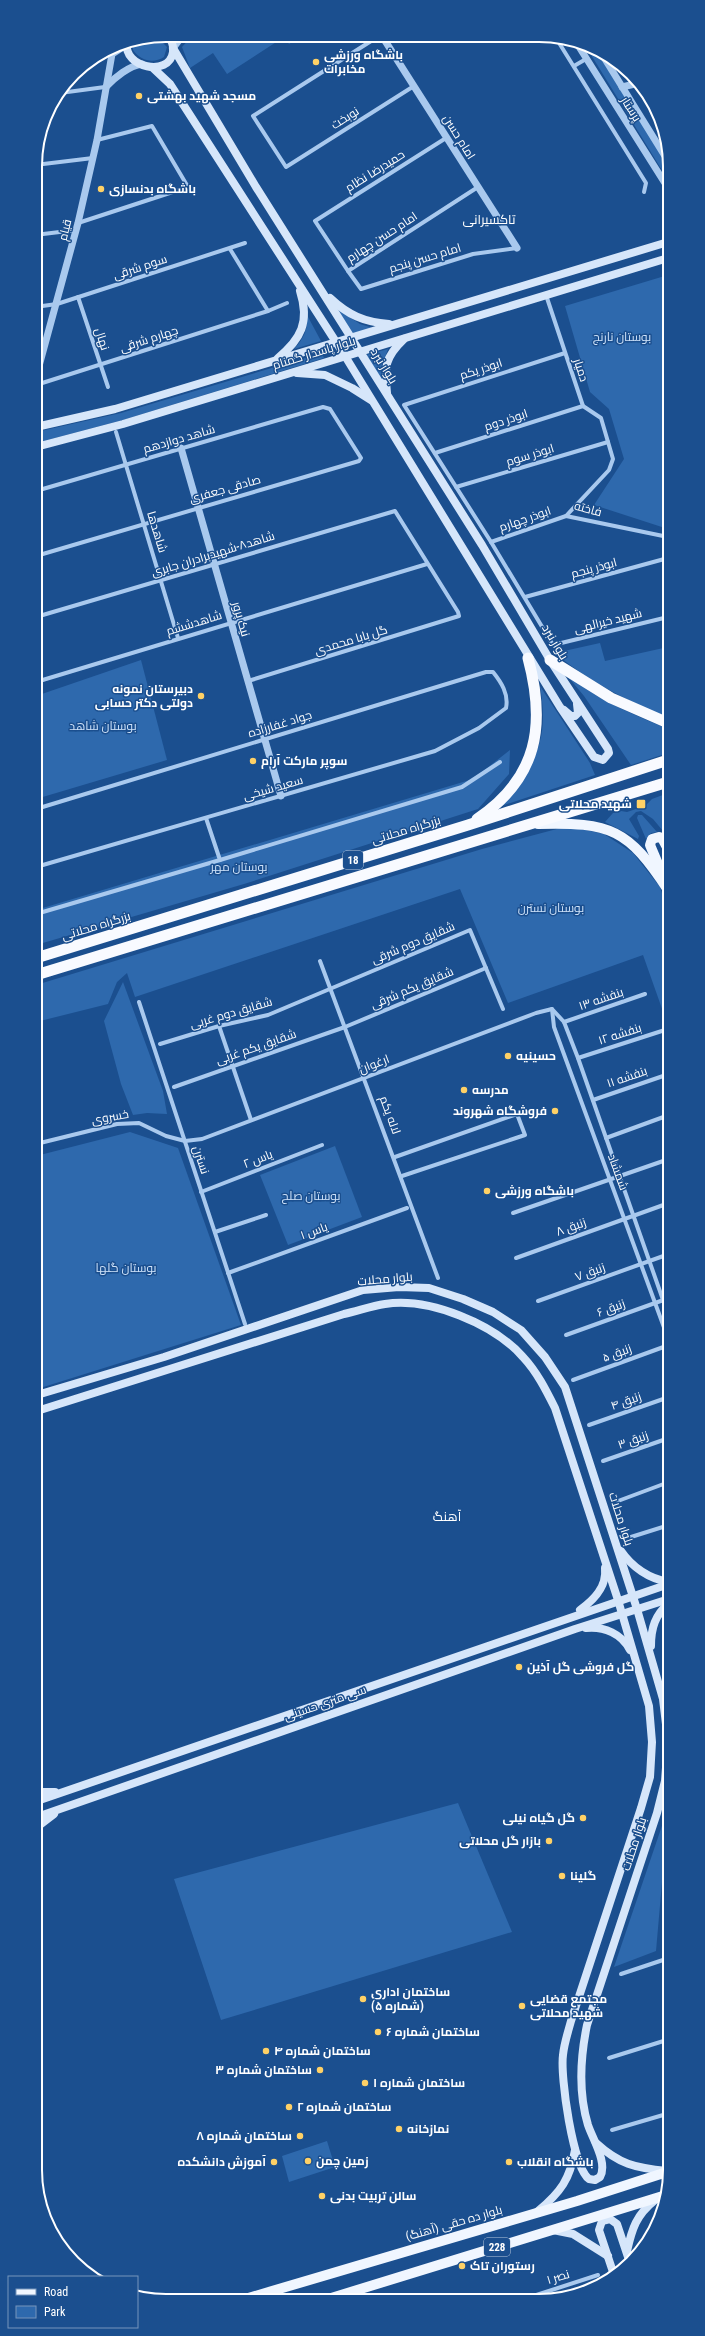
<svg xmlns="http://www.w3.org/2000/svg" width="705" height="2336" viewBox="0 0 705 2336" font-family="'Roboto Condensed',Cairo,sans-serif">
<rect width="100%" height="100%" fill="#1b4f8f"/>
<!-- green -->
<g fill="#2e69ad">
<polygon points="193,35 302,36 289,44 284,37 227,74 213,53 190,68 182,47"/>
<path d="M157,37l10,10 -3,10c-11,7 -23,4 -31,-7v-8z"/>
<polygon points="585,45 595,49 668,166 668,180"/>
<polygon points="668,275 668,529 594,505 624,459 609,409 590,392 565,306"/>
<polygon points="337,309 360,324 373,328 353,333"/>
<path d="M307,315l14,26 -27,8c10,-11 14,-19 13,-34z"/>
<polygon points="388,349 381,368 382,381 366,355"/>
<polygon points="315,355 323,356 324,358 123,420 36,443 36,432 121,413"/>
<path d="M600,643l5,18 63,-14v71c-40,-17 -79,-36 -113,-65z"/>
<polygon points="141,660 167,760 36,799 36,696"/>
<path d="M565,673c30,26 67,41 103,56v24l-37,12 -47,-69z"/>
<path d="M540,686l50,77 5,12 -97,32c36,-42 52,-63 42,-121z"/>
<polygon points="510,750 509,774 478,809 244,884 36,945 36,910 473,779"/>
<polygon points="668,793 668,837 653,819 641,811 636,812 629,819 639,836 638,839 605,822 613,813 621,811 627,812 645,806 652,799"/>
<polygon points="638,815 642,815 657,832 651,833 646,839 637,818"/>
<polygon points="568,826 604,834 633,853 660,887 668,912 668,1019 666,1020 643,955 508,1003 460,889 135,997 127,973 117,982 108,1004 36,1022 36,985 482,849"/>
<polygon points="123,982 163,1091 167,1114 147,1113 133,1115 121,1084 104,1021"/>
<polygon points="130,1132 178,1148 241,1325 37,1389 36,1156"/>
<polygon points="335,1146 362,1217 288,1245 260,1175"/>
<polygon points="458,1803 512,1932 221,2020 174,1879"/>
<polygon points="669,1805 669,1847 665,1848 656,1951 614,1967"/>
<polygon points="327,2141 335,2167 289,2182 282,2156"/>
</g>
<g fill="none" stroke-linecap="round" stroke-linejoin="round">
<!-- minor -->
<g stroke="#a9c9ee" stroke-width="4">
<polyline points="379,36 253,116 286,167 414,86"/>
<polyline points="556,38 646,183 644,192"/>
<polyline points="113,47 122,46"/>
<polyline points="574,66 586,59"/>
<polyline points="60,93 105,87"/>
<polyline points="446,138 315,221 348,271 478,187"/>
<polyline points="35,165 93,158"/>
<polyline points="78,223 188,187 152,126 97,140"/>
<polyline points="35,235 76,230"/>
<polyline points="230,249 268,311"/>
<polyline points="348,271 361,289 473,254 517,248"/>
<polyline points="78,297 108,387"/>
<polyline points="35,307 57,304 245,243"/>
<polyline points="565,353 404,405 491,542 553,645 668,617"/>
<polyline points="36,385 268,311 287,303"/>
<polyline points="116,432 178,638"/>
<polyline points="435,453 583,406"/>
<polyline points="456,487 608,442"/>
<polyline points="36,491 323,407 330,409 361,458 359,461 36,556"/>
<polyline points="566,516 668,537"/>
<polyline points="491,542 566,516 609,470 613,459 601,418 583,406 546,295"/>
<polyline points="525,597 668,558"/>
<polyline points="36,617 395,511 458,612 459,616 248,681"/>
<polyline points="36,682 427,564"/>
<path d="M36,809l450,-137h7c8,10 16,22 13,36l-27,20 -44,23 -399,116"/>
<polyline points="220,860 462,787 500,762"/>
<polyline points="36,914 220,860 206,818"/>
<polyline points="320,961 438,1278"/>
<polyline points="139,1002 245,1324"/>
<polyline points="552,1009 554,1027 669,1341"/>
<polyline points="564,1022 645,994"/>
<polyline points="219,1026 251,1120"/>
<polyline points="160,1044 219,1026 268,1015 470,930 503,1009"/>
<polyline points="578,1058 668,1029"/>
<polyline points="174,1087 345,1027 486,968"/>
<polyline points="593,1100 669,1074"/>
<polyline points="606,1138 669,1115"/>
<polyline points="36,1144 117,1124 139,1123 166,1136 185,1141 202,1139 536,1013 552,1009 564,1022 578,1058 669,1317"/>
<polyline points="395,1157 517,1114 525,1135 402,1176"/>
<polyline points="201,1192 322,1145"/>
<polyline points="513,1213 669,1159"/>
<polyline points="215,1232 266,1215"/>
<polyline points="516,1258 669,1203"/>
<polyline points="228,1273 407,1208"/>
<polyline points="538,1301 669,1254"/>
<polyline points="566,1335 669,1298"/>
<polyline points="573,1380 669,1345"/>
<polyline points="589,1425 669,1397"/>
<polyline points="603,1461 669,1438"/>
<polyline points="618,1501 669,1482"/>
<polyline points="631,1537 669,1525"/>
<polyline points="621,1974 669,1958"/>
<polyline points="609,2058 670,2039"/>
<polyline points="612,2130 670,2113"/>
<polyline points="524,2299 598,2275"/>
</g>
<!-- tertiary -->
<g stroke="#a9c9ee" stroke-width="7">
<polyline points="382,36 517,248"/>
<polyline points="576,42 668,188"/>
<polyline points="173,48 183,35"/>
<polyline points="600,51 668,161"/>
<path d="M106,87c9,-10 23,-21 36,-23"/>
<polyline points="622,87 639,83"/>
<polyline points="36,377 78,223 97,140 112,54 126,45"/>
<polyline points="181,448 281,796"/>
</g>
<!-- secondary -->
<g stroke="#d6e6fa" stroke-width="8">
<path d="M127,43c-4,24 42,35 46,9 1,-7 -2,-13 -7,-17"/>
<polyline points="153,68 170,84 345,356 560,707 594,757 603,760 609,753 608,749 550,660 482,545 256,187 173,48"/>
<path d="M330,298c18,17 34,24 59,26"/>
<path d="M278,358c23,-19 32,-36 22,-67"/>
<polyline points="297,373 325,375 352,388 371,400"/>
<path d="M387,393c-3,-26 -2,-36 17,-54"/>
<polyline points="36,427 115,409 668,242"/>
<polyline points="36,447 123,424 668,258"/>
<polyline points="564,710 571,716 575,716 578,713 577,704"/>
<path d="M37,1395l127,-38 199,-67 36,-3 30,1 34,11 30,13 28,18 24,27 20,30 72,222 26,90 5,42 -3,40 -8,32 -70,212c-7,34 -9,67 1,100 5,15 20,38 12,52l-5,3 -6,-1c-16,-11 -29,-103 -26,-124 1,-11 5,-23 8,-34l70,-213 9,-31 2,-35 -3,-36 -31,-106 -63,-192c-9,-18 -18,-36 -32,-51 -29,-33 -94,-60 -138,-53 -14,2 -27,7 -41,10l-307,97"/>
<path d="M621,1551c11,16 28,28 48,31"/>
<path d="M580,1610c14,-10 27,-23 25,-42"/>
<path d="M586,1628c18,-2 36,6 44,22"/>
<path d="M651,1646c0,-18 4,-31 18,-43"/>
<polyline points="37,1792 55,1792"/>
<polyline points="37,1801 669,1584"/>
<polyline points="37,1817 575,1629 669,1599"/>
<polyline points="37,1827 54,1814"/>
<path d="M596,2143c23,21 39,25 71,28"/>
<path d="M538,2211c23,-19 32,-32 37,-61"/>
<polyline points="553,2230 573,2234 608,2256"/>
<path d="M627,2251c5,-22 9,-36 28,-51"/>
<polyline points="614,2275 599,2230 602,2221 610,2219 617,2224 630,2263"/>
</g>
<!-- primary -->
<g stroke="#f0f6ff" stroke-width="10">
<path d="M538,824c73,-2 90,5 130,66"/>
<polyline points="661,871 650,845 652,839 659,837 662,838 668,849"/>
<polyline points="245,2299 577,2201 670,2171"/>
<polyline points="328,2299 666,2195"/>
</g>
<!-- trunk -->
<g stroke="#f8faff" stroke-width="11">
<polyline points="550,660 611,698 668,723"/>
<path d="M477,819c61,-41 69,-94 51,-161"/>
<polyline points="36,958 468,825 668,760"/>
<polyline points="36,975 668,782"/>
</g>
</g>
<!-- markers -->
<g fill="#ffd166" stroke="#1b4f8f" stroke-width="1.5">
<circle cx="316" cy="62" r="4"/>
<circle cx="139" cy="96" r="4"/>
<circle cx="101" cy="189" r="4"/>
<circle cx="201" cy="696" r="4"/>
<circle cx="253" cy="761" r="4"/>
<rect x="636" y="799" width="10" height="10" rx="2"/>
<circle cx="508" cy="1056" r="4"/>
<circle cx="464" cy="1090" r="4"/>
<circle cx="555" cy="1111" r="4"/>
<circle cx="487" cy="1191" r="4"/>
<circle cx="519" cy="1667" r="4"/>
<circle cx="583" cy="1818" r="4"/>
<circle cx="549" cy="1841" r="4"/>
<circle cx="562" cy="1876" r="4"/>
<circle cx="363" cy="1999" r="4"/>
<circle cx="522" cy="2006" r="4"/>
<circle cx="378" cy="2032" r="4"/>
<circle cx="266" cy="2051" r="4"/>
<circle cx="320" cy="2070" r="4"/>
<circle cx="365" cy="2083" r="4"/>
<circle cx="289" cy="2107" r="4"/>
<circle cx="399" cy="2129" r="4"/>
<circle cx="300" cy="2136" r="4"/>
<circle cx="308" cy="2161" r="4"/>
<circle cx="274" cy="2162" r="4"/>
<circle cx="509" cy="2162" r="4"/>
<circle cx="322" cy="2196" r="4"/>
<circle cx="462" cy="2266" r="4"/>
</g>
<g text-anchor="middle" stroke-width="3" stroke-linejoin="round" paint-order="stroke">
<!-- shield labels -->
<g fill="#1b4f8f" stroke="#bbcadd" stroke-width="1">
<rect x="343" y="851" width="20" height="18" rx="3"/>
<rect x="484" y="2238" width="26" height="18" rx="3"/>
</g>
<g font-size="11" font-weight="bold" fill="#fff">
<text x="353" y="864">18</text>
<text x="497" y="2251">228</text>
</g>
<!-- poi labels -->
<g font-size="12" font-weight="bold" fill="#fff" stroke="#1b4f8f" text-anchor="start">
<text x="324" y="59">باشگاه ورزشی<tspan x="324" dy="14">مخابرات</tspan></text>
<text x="147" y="100">مسجد شهید بهشتی</text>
<text x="109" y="193">باشگاه بدنسازی</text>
<text x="193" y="693" text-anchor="end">دبیرستان نمونه<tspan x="193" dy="14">دولتی دکتر حسابی</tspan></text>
<text x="261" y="765">سوپر مارکت آرام</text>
<text x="632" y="808" text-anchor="end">شهید محلاتی</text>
<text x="516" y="1060">حسینیه</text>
<text x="472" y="1094">مدرسه</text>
<text x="547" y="1115" text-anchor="end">فروشگاه شهروند</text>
<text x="495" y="1195">باشگاه ورزشی</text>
<text x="527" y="1671">گل فروشی گل آذین</text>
<text x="575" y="1822" text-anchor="end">گل گیاه نیلی</text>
<text x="541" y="1845" text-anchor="end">بازار گل محلاتی</text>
<text x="570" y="1880">گلينا</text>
<text x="371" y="1996">ساختمان اداری<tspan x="371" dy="14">(شماره ۵)</tspan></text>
<text x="530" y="2003">مجتمع قضایی<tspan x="530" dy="14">شهید محلاتی</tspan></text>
<text x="386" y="2036">ساختمان شماره ۶</text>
<text x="274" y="2055">ساختمان شماره ۴</text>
<text x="312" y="2074" text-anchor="end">ساختمان شماره ۳</text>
<text x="373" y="2087">ساختمان شماره ۱</text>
<text x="297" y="2111">ساختمان شماره ۲</text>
<text x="407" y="2133">نمازخانه</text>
<text x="292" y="2140" text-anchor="end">ساختمان شماره ۸</text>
<text x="316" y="2165">زمین چمن</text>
<text x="266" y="2166" text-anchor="end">آموزش دانشکده</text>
<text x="517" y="2166">باشگاه انقلاب</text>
<text x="330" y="2200">سالن تربیت بدنی</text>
<text x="470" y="2270">رستوران تاک</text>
</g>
<!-- street labels -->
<g font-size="12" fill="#fff" stroke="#1b4f8f">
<text transform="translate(631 109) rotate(58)" y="4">پرستار</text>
<text transform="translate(345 118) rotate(-32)" y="4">نوبخت</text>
<text transform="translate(459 137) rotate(58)" y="4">امام حسن</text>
<text transform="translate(375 171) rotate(-32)" y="4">حمیدرضا نظام</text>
<text transform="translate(65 230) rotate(-76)" y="4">قیام</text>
<text transform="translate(382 237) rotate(-33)" y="4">امام حسن چهارم</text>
<text transform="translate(425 258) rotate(-17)" y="4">امام حسن پنجم</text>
<text transform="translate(140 267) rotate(-18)" y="4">سوم شرقی</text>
<text transform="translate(102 339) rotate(72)" y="4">نهال</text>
<text transform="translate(149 339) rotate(-18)" y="4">چهارم شرقی</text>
<text transform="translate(314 353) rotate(-17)" y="4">بلوار پاسدار گمنام</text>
<text transform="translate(384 366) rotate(58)" y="4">بلوار نبرد</text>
<text transform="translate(481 369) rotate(-18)" y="4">ابوذر یکم</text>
<text transform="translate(581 370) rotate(72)" y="4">دمیار</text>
<text transform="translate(506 420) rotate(-18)" y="4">ابوذر دوم</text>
<text transform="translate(179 439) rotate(-16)" y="4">شاهد دوازدهم</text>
<text transform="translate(530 455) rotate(-17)" y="4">ابوذر سوم</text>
<text transform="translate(225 489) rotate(-16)" y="4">صادقی جعفری</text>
<text transform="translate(588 509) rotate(15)" y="4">فاخته</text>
<text transform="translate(525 519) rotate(-19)" y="4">ابوذر چهارم</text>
<text transform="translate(157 532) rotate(73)" y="4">شاهدها</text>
<text transform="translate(213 554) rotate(-17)" y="4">شاهد۸-شهیدبرادران جابری</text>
<text transform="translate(594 568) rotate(-15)" y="4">ابوذر پنجم</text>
<text transform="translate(241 619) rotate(74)" y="4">نیک پرور</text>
<text transform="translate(608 621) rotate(-14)" y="4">شهید خیرالهی</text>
<text transform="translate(194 623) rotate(-17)" y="4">شاهدششم</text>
<text transform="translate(351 640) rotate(-17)" y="4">گل بابا محمدی</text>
<text transform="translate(555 642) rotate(59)" y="4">بلوار نبرد</text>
<text transform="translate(280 724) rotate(-17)" y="4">جواد غفارزاده</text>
<text transform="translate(273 788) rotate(-16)" y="4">سعید شیخی</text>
<text transform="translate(406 830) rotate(-17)" y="4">بزرگراه محلاتی</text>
<text transform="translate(96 926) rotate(-17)" y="4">بزرگراه محلاتی</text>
<text transform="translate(413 943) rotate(-23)" y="4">شقایق دوم شرقی</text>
<text transform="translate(412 988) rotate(-23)" y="4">شقایق یکم شرقی</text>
<text transform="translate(601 999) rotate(-19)" y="4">بنفشه ۱۳</text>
<text transform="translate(231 1013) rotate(-16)" y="4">شقایق دوم غربی</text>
<text transform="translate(620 1034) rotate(-18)" y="4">بنفشه ۱۲</text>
<text transform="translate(256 1047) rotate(-19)" y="4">شقایق یکم غربی</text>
<text transform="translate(374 1064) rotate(-21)" y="4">ارغوان</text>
<text transform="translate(627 1077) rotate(-19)" y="4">بنفشه ۱۱</text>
<text transform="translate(390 1115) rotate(70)" y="4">لاله یکم</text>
<text transform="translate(110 1117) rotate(-10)" y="4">خسروی</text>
<text transform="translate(258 1159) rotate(-21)" y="4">یاس ۲</text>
<text transform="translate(201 1160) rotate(72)" y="4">نسترن</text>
<text transform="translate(618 1172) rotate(70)" y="4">شمشاد</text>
<text transform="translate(571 1227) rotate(-20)" y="4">زنبق ۸</text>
<text transform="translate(314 1231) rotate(-20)" y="4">یاس ۱</text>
<text transform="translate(590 1272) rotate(-20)" y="4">زنبق ۷</text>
<text transform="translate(385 1279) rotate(-5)" y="4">بلوار محلات</text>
<text transform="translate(611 1308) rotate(-20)" y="4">زنبق ۶</text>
<text transform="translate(617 1353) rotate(-20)" y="4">زنبق ۵</text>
<text transform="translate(626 1401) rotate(-19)" y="4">زنبق ۴</text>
<text transform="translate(633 1440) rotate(-19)" y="4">زنبق ۳</text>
<text transform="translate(621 1519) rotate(72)" y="4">بلوار محلات</text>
<text transform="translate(325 1703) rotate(-19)" y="4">سی متری حسینی</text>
<text transform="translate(634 1844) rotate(-72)" y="4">بلوار محلات</text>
<text transform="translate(454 2223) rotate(-16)" y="4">بلوار ده حقی (آهنگ)</text>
<text transform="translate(558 2277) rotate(-17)" y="4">نصر ۱</text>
</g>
<!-- park labels -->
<g font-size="12" fill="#cfe3fa" stroke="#1b4f8f">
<text x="622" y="341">بوستان نارنج</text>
<text x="103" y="730">بوستان شاهد</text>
<text x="239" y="871">بوستان مهر</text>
<text x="551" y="912">بوستان نسترن</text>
<text x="311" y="1200">بوستان صلح</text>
<text x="126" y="1272">بوستان گلها</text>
</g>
<!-- neighbourhood labels -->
<g font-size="13" fill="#fff" stroke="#1b4f8f">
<text x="489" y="224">تاکسیرانی</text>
<text x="447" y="1521">آهنگ</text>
</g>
</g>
<!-- crop -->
<path d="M0 0H705V2336H0ZM166 42H539A124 124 0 0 1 663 166V2170A124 124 0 0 1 539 2294H166A124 124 0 0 1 42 2170V166A124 124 0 0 1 166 42Z" fill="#1b4f8f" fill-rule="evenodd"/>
<path fill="none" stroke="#fff" stroke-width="2" d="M166 42H539A124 124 0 0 1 663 166V2170A124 124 0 0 1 539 2294H166A124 124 0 0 1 42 2170V166A124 124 0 0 1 166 42Z"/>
<!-- legend -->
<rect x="8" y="2276" width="130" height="52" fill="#1b4f8f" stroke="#7695bc"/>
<rect x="16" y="2289" width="20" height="6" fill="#f0f6ff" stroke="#7695bc"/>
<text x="44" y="2296" font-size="12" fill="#ffffff">Road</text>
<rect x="16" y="2306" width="20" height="12" fill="#2e69ad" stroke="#7695bc"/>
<text x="44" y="2316" font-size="12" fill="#ffffff">Park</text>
</svg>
